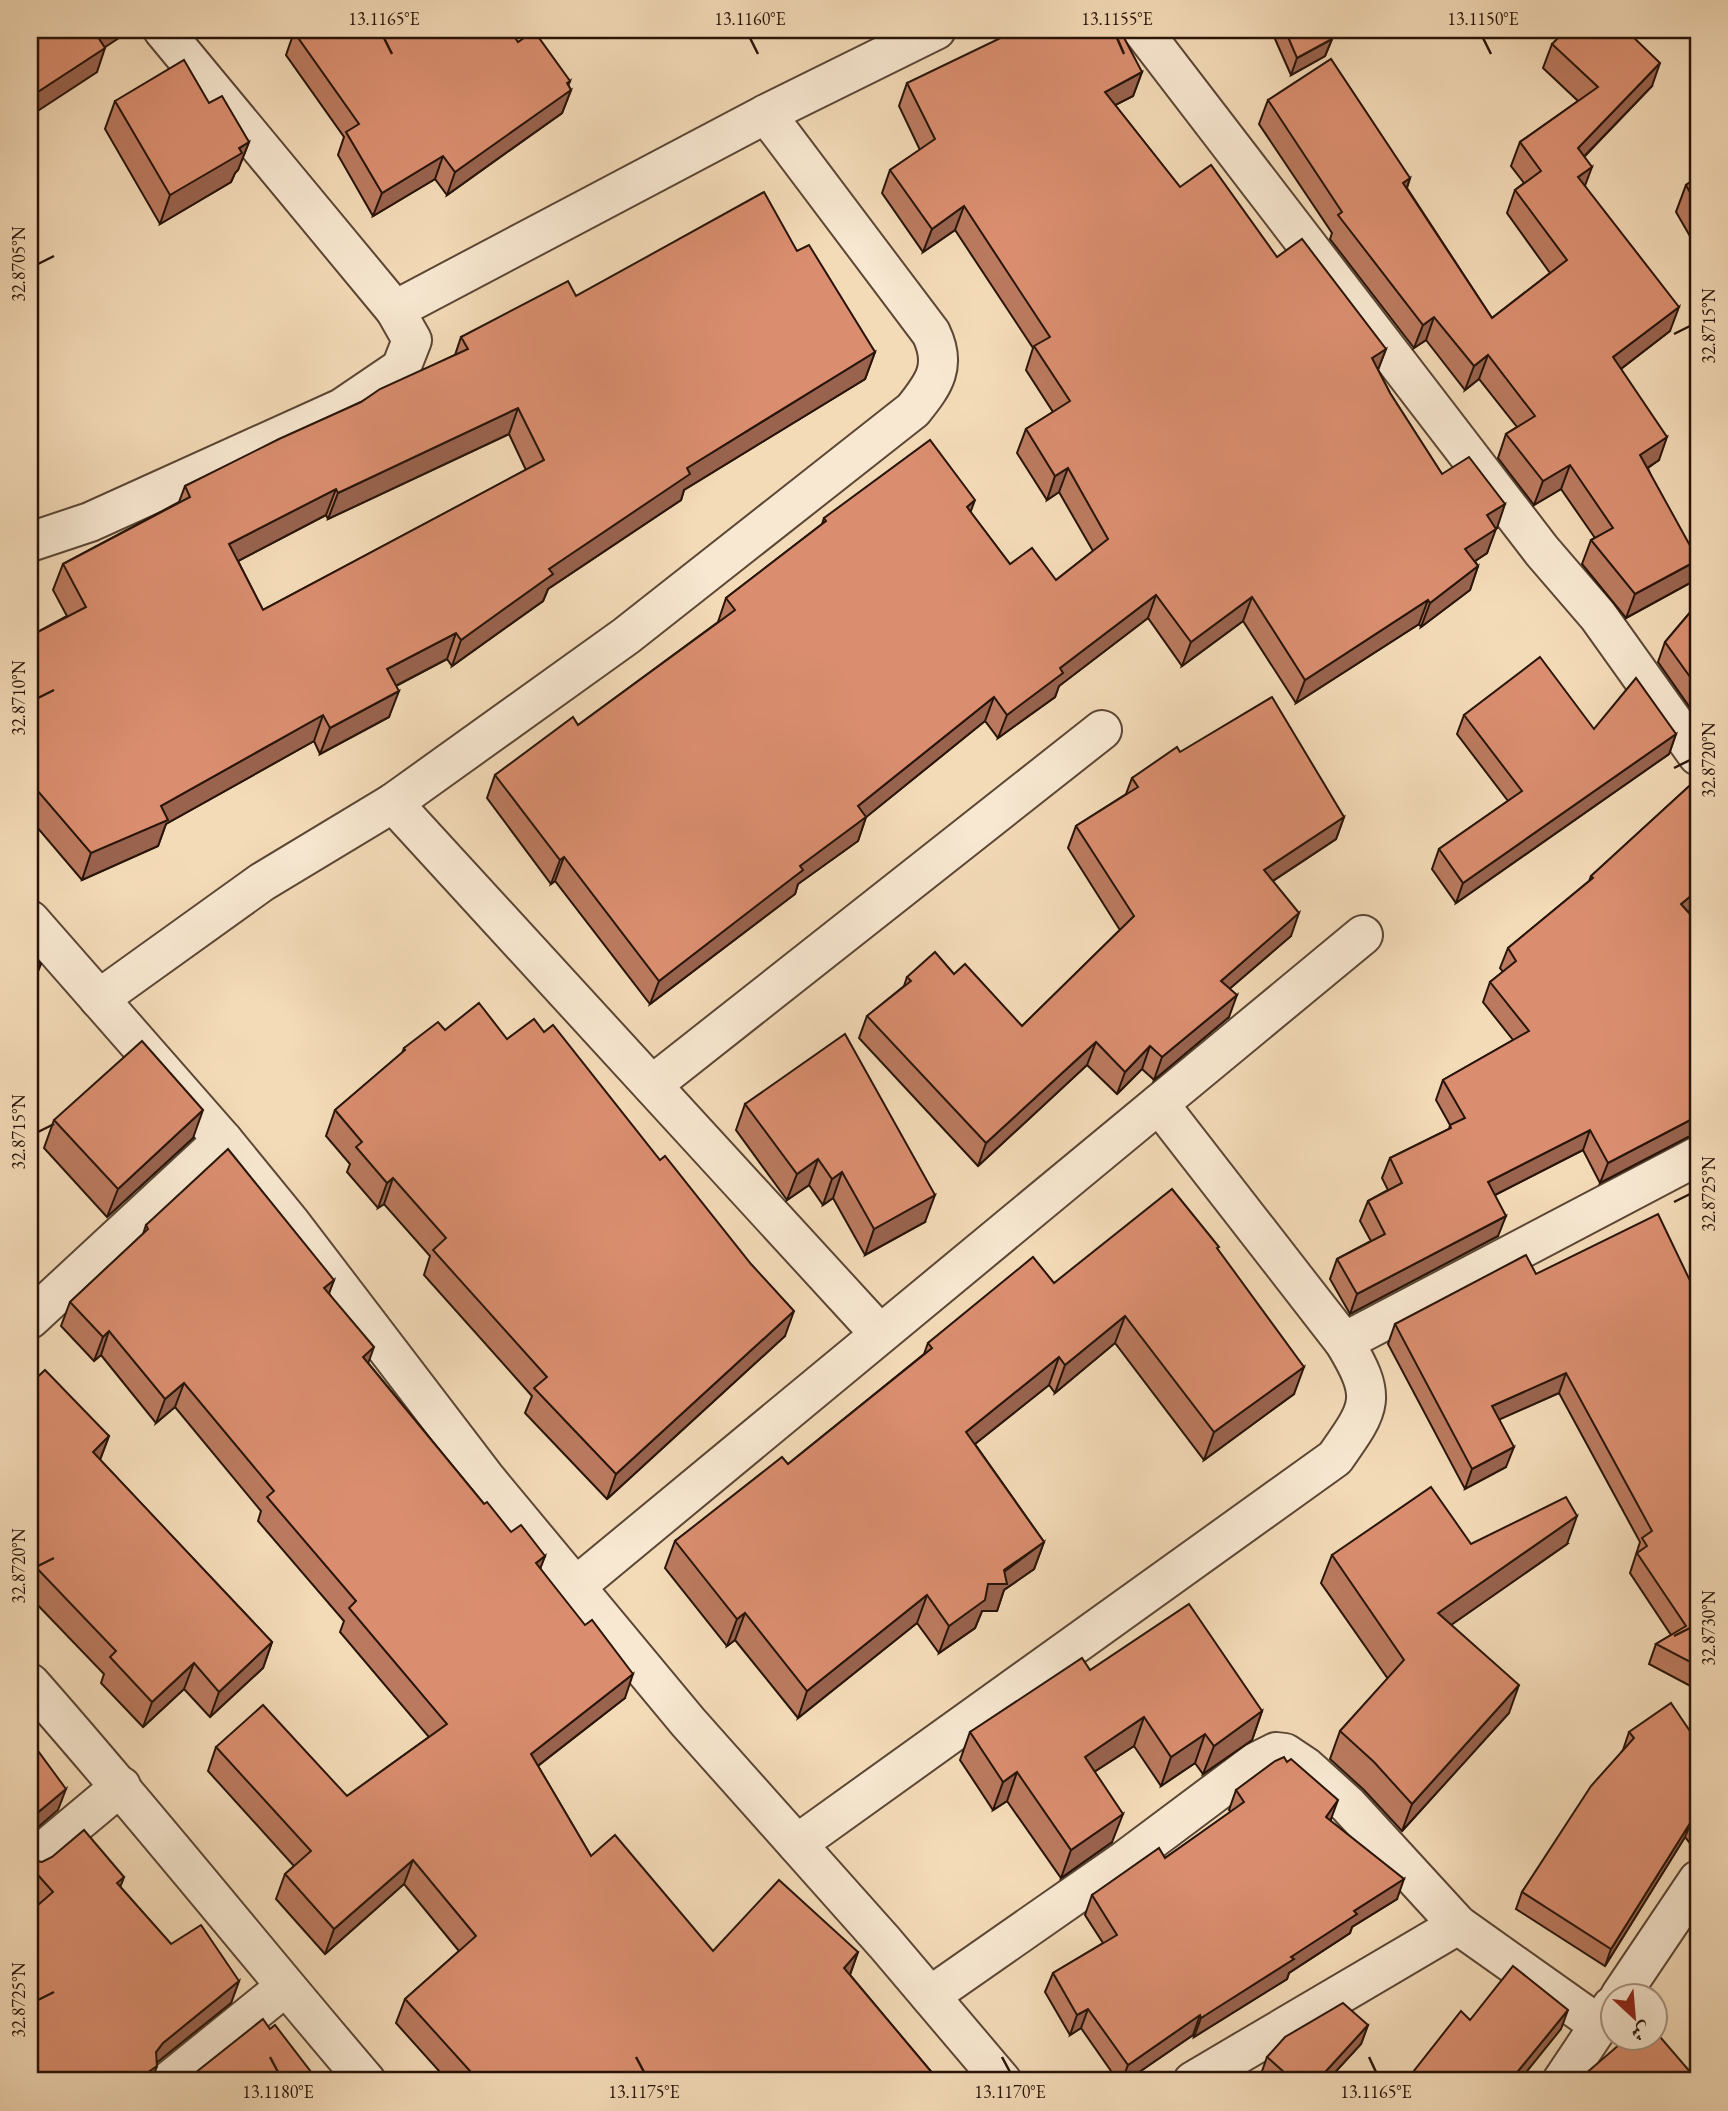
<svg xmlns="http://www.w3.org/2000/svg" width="1728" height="2111" viewBox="0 0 1728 2111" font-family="'EB Garamond',Amiri,serif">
<rect width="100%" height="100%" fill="#f4dbb8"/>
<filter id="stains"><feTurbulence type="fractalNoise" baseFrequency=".00286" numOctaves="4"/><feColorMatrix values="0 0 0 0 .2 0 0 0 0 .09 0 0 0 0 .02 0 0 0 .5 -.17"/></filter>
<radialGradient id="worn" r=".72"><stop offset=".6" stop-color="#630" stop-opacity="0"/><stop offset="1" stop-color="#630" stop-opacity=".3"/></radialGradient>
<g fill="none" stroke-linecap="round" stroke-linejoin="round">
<defs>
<g id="street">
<polyline points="163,30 395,310"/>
<polyline points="1142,30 1542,551 1598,616 1698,756"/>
<polyline points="30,542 90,522 342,408 401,368 412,340 395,310 766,114 936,30"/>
<polyline points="393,803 880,1334"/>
<polyline points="30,920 223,1140 290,1222 487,1480 688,1722 885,1943 1002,2081"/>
<path d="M99,999l163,-117 131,-79 233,-167 287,-226c21,-26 34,-44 18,-77l-165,-219"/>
<polyline points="652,1085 1102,730"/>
<polyline points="30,1319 223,1140"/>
<polyline points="1344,1342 1698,1156"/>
<polyline points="575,1587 1363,935"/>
<path d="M30,1683c115,130 223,266 336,398"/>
<path d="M797,1844l538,-386c36,-51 43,-60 9,-116l-185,-238"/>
<polyline points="30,1862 121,1786"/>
<polyline points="930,1996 1125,1860 1256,1762 1276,1752 1285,1753 1306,1767 1348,1805 1458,1925 1599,2025"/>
<polyline points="1620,1996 1698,1880"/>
<polyline points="169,2081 285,1987"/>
<polyline points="1193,2081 1458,1925"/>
<polyline points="1562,2081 1612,2006"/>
</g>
</defs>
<!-- street casing -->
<use href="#street" stroke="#5b4635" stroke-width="42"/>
<!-- street -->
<use href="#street" stroke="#f8e8d1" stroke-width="38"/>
</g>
<!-- wall -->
<g fill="#bb7a5f" stroke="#281409" stroke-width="2" fill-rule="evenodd">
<polygon points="1271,30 1328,30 1332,39 1325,56 1291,75"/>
<polygon points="294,32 518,42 570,81 568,85 571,90 562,113 447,195 435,179 373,216 338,155 344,137 286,55"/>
<polygon points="1552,44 1652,86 1584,157 1585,186 1670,331 1621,369 1659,460 1648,468 1690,583 1626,618 1582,564 1591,540 1595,538 1561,489 1534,505 1498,458 1506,434 1517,427 1479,379 1465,390 1426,340 1414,348 1330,239 1332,233 1259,124 1268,100 1410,178 1407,188 1492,318 1550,273 1507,213 1515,190 1524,183 1511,166 1520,142 1578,101 1543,68"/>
<polygon points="1142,72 1133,96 1115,105 1180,187 1277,257 1386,349 1378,370 1390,393 1442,474 1497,528 1495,529 1487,553 1475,561 1478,566 1470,590 1421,627 1419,624 1296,703 1243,621 1182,666 1148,618 1059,686 1055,697 998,738 985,721 866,817 858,841 798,884 795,894 650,1004 555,881 551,884 487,798 495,775 578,725 718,622 726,598 822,524 824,518 970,512 1010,564 1056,580 1093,551 1059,492 1047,500 1017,453 1026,429 1053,412 1026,370 1033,348 955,230 923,252 882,193 890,170 920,150 899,106 907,83"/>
<polygon points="115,101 209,103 249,142 238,170 235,173 231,182 160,224 105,129"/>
<polygon points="1698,177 1698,250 1676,212 1686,185"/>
<path d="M797,251l78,101 -10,27 -181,111 -3,10 -133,89 -5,12 -91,65 -5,-7 -51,27 -7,31 -69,37 -6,-13 -148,83 -8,22 -76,34 -52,-61v-183l37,-20 -14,-26 10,-26 116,-62 6,-16 176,-84 94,-47 6,-18 115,-41zM509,434l17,36 -263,140 -25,-49 88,-46 2,4z"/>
<polygon points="1698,603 1698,719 1658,662 1665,642"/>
<polygon points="1464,715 1594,729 1676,734 1669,754 1456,903 1432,869 1439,849 1508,801 1457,734"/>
<polygon points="1180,752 1344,817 1336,839 1273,881 1291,936 1230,988 1229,1017 1154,1080 1142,1069 1117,1094 1087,1065 978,1166 859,1038 867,1016 904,986 907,977 954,974 1022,1026 1120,930 1068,848 1076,826 1126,794 1132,778"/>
<polygon points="1698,778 1698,904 1688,912 1688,1137 1600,1183 1583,1150 1495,1195 1498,1236 1350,1314 1330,1279 1337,1259 1371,1241 1360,1221 1368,1201 1388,1190 1382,1178 1390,1158 1449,1129 1450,1125 1436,1100 1443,1080 1513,1040 1483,1002 1490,982 1503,972 1500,968 1508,948 1589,881 1591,876"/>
<polygon points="445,1030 507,1039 785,1336 607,1499 525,1413 532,1396 424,1275 430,1256 384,1204 378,1208 347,1172 350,1164 326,1136 335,1110 402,1053 404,1048"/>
<polygon points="745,1104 925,1222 865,1255 833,1198 823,1205 809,1185 787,1200 736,1130"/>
<polygon points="54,1120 193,1138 107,1217 44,1148"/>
<polygon points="146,1225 334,1280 329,1293 368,1363 484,1504 511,1532 545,1556 540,1568 625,1698 538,1766 591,1856 713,1951 858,1952 850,1975 939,2081 448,2081 396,2023 405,1999 459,1951 404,1884 325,1954 276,1899 285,1874 294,1866 208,1771 216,1747 347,1796 429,1737 340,1632 344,1621 258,1521 261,1511 175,1407 156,1423 101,1355 94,1361 61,1326 70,1302 143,1234"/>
<polygon points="1218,1250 1294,1394 1204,1460 1115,1343 1055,1393 1049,1385 975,1444 1044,1542 1034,1569 1004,1590 997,1611 982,1611 975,1628 939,1653 917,1623 798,1718 735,1640 727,1646 665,1568 675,1541 788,1464 924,1354 928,1343 1054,1283"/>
<polygon points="1536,1274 1694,1289 1698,1286 1698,1690 1649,1664 1656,1644 1671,1635 1630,1573 1640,1542 1559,1393 1499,1419 1506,1467 1465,1489 1388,1344 1395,1324"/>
<polygon points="30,1384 109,1436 100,1460 272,1642 263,1668 210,1717 184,1689 143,1727 101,1683 104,1674 30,1597"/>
<polygon points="1471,1544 1567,1544 1451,1625 1509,1713 1402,1831 1364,1790 1330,1759 1340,1731 1388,1679 1321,1583 1332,1555"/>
<polygon points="1090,1670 1262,1711 1252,1740 1203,1774 1195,1763 1161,1786 1134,1746 1094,1772 1112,1842 1061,1878 1007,1801 993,1810 960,1760 970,1732"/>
<polygon points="1629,1732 1698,1743 1698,1821 1689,1842 1685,1837 1605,1966 1516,1909 1522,1892 1623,1750"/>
<polygon points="1236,1790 1331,1819 1330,1821 1397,1899 1352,1927 1350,1933 1289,1973 1287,1979 1194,2037 1193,2035 1126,2081 1118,2081 1081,2028 1070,2035 1045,1992 1053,1973 1103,1943 1085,1915 1092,1895 1165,1858 1231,1812 1229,1810"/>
<polygon points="30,1860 124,1877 120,1887 171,1944 239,1981 231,2003 156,2063 157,2066 151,2081 30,2081 38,1905 30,1896"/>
<polygon points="1368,2025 1361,2044 1327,2081 1265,2081 1260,2077 1267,2057"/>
</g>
<!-- shaded-wall -->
<g fill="#99634e" stroke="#281409" stroke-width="2">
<polygon points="103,30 131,30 87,59 96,34"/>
<polygon points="1332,39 1325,56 1291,75 1297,58"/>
<polygon points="105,48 97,72 30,116 30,97"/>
<polygon points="1660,63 1652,86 1569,172 1578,148"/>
<polygon points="1142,72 1133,96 1096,115 1105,92"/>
<polygon points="570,81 565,94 571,90 562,113 447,195 455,172"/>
<polygon points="249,142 238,170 235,173 231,182 160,224 170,195"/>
<polygon points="443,156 435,179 373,216 382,193"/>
<polygon points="1592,167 1583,191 1578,177"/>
<polygon points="1410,178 1402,202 1403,183"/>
<polygon points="964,206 955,230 923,252 932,229"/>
<polygon points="1679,307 1670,331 1605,381 1613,357"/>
<polygon points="1434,317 1426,340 1414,348 1423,325"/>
<polygon points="1386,349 1377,372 1372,358"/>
<polygon points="875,352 865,379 684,490 681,500 548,589 543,601 452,666 461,640 549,569 687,468"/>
<polygon points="1488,355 1479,379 1465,390 1474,366"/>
<polygon points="518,408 509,434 328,519 338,493"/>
<polygon points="1667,437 1659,460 1632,478 1640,455"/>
<polygon points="1570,465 1561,489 1534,505 1543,481"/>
<polygon points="1068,468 1059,492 1047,500 1055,476"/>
<polygon points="336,489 326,515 219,571 229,544"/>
<polygon points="975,500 966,524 967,507"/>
<polygon points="1505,504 1497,528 1478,539 1487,515"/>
<polygon points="1496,529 1487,553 1457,573 1465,549"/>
<polygon points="1698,560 1690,583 1626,618 1635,594"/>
<polygon points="1478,566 1470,590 1421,627 1430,603"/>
<polygon points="1156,595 1148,618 1059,686 1055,697 998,738 1007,715 1060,668"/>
<polygon points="1252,597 1243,621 1182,666 1191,642"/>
<polygon points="1428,600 1419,624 1296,703 1305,680"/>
<polygon points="456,633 447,659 378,695 387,669"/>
<polygon points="399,691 389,717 320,754 330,728"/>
<polygon points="994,697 985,721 865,818 866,817 858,841 798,884 795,894 650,1004 659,981 800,866 858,806"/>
<polygon points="323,715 314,741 166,824 158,846 82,880 91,853 161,806"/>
<polygon points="1676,734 1669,754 1456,903 1463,883"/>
<polygon points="1344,817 1336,839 1256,892 1264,870"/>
<polygon points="564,857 555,881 551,884 560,860"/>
<polygon points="1698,890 1698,904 1673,924 1681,904"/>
<polygon points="1299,913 1291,936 1213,1003 1221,981"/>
<polygon points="41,964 30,992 30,993 30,974"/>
<polygon points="1237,995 1229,1017 1154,1080 1162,1057"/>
<polygon points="1096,1042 1087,1065 978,1166 986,1143"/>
<polygon points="1150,1046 1142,1069 1117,1094 1125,1072"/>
<polygon points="203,1110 193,1138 107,1217 118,1189"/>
<polygon points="1698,1116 1698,1135 1688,1137 1600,1183 1608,1163"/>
<polygon points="1590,1130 1583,1150 1481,1202 1488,1182"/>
<polygon points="818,1159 809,1185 787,1200 797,1174"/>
<polygon points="842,1172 833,1198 823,1205 832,1179"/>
<polygon points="393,1178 384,1204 378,1208 387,1183"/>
<polygon points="935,1195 925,1222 865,1255 874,1229"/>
<polygon points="1506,1216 1498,1236 1350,1314 1357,1294"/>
<polygon points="334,1280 325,1304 324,1288"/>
<polygon points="794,1311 785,1336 607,1499 616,1474"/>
<polygon points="1125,1316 1115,1343 1055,1393 1065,1365"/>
<polygon points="109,1331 101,1355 94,1361 103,1337"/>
<polygon points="374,1347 365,1372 363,1357"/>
<polygon points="1059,1357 1049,1385 956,1459 966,1432"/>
<polygon points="1304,1367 1294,1394 1204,1460 1214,1432"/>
<polygon points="1566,1373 1559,1393 1485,1426 1492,1406"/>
<polygon points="184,1383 175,1407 156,1423 165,1399"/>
<polygon points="109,1436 99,1462 93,1452"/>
<polygon points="1514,1447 1506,1467 1465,1489 1472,1469"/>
<polygon points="1577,1516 1567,1544 1428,1641 1438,1613"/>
<polygon points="1044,1542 1034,1569 1004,1590 997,1611 982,1611 975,1628 939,1653 949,1626 988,1584"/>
<polygon points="545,1556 536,1580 536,1563"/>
<polygon points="927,1595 917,1623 798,1718 807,1691"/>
<polygon points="745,1613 735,1640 727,1646 737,1619"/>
<polygon points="272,1642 263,1668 210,1717 219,1692"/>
<polygon points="194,1663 184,1689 143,1727 152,1702"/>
<polygon points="633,1674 625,1698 522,1778 531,1754"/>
<polygon points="1519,1685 1509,1713 1402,1831 1412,1804"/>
<polygon points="1262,1711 1252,1740 1203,1774 1214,1746"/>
<polygon points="1144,1717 1134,1746 1074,1785 1085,1757"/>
<polygon points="1205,1734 1195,1763 1161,1786 1171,1757"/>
<polygon points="1017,1772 1007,1801 993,1810 1003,1782"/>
<polygon points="66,1789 58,1810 30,1834 30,1819"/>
<polygon points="1338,1800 1331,1819 1318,1837 1326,1817"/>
<polygon points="1123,1814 1112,1842 1061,1878 1071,1850"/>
<polygon points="1698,1817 1698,1821 1689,1842 1695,1824"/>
<polygon points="1692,1820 1685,1837 1605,1966 1611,1949"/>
<polygon points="413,1860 404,1884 325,1954 334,1929"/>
<polygon points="124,1877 116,1898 117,1883"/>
<polygon points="1404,1879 1397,1899 1352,1927 1350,1933 1289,1973 1287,1979 1194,2037 1201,2018 1291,1957 1354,1911"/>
<polygon points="858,1952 849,1977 844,1968"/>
<polygon points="239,1981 231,2003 155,2064 157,2066 151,2081 135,2081 163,2043"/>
<polygon points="1088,2009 1081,2028 1070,2035 1077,2015"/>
<polygon points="1568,2010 1561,2029 1519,2081 1510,2081"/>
<polygon points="1200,2015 1193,2035 1126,2081 1122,2081 1128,2065"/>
<polygon points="1368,2025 1361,2044 1327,2081 1317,2081"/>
</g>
<!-- building -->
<g fill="#da8e6f" stroke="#281409" stroke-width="2" fill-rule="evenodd">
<polygon points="30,30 103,30 96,34 105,48 30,97"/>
<polygon points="298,30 510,30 518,42 534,31 570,81 567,83 571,90 455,172 443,156 382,193 346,132 359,124 294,32"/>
<polygon points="1017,30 1120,30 1142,72 1105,92 1180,187 1211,165 1277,257 1302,239 1386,349 1372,358 1390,393 1442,474 1469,457 1505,504 1487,515 1496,529 1465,549 1478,566 1430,603 1428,600 1305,680 1252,597 1191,642 1156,595 1060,668 1063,673 1007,715 994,697 858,806 866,817 800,866 803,870 659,981 564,857 560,860 495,775 573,717 578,725 735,610 726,598 826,521 824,518 930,440 975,500 967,507 1010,564 1032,548 1056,580 1108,539 1068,468 1055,476 1026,429 1070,401 1034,346 1050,337 964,206 932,229 890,170 935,139 907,83"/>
<polygon points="1285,30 1328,30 1332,39 1297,58"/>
<polygon points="1566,30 1626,30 1660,63 1578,148 1592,167 1578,177 1679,307 1613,357 1667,437 1640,455 1698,560 1635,594 1591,540 1613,528 1570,465 1543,481 1506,434 1535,416 1488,355 1474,366 1434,317 1423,325 1338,215 1342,212 1268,100 1331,59 1410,178 1403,183 1492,318 1567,260 1515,190 1541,171 1520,142 1598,87 1552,44"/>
<polygon points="184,60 209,103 222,96 249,142 239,148 242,153 170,195 115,101"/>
<polygon points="1698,177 1698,207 1686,185"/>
<path d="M764,192l33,59 12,-6 66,107 -188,116 3,6 -141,95 4,5 -92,66 -5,-7 -69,36 12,22 -69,37 -7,-13 -162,91 7,14 -77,33 -61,-71v-146l56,-29 -23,-43 127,-67 -5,-11 94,-47 82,-37 19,-13 88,-40 -7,-12 107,-56 8,15zM518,408l26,52 -281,150 -34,-66 107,-55 2,4z"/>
<polygon points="1698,603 1698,688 1665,642"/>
<polygon points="1540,657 1594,729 1636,678 1676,734 1463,883 1439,849 1522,791 1464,715"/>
<polygon points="1272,697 1344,817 1264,870 1299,913 1221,981 1237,995 1162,1057 1150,1046 1125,1072 1096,1042 986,1143 867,1016 911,981 907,977 935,952 954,974 965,964 1022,1026 1134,916 1076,826 1138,787 1132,778 1177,747 1180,752"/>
<polygon points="1698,778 1698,890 1681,904 1698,923 1698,1116 1608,1163 1590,1130 1488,1182 1506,1216 1357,1294 1337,1259 1385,1234 1368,1201 1402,1183 1390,1158 1451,1128 1450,1125 1465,1118 1443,1080 1529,1031 1490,982 1516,961 1508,948 1593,878 1591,876"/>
<polygon points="30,952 41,964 30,974"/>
<polygon points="479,1003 507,1039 534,1019 544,1032 553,1025 660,1160 665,1156 751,1264 794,1311 616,1474 534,1388 547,1377 433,1250 446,1238 393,1178 387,1183 356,1147 362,1142 335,1110 405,1050 404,1048 438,1022 445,1030"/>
<polygon points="845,1034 935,1195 874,1229 842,1172 832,1179 818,1159 797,1174 745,1104"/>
<polygon points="142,1041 203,1110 118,1189 54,1120"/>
<polygon points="228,1149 334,1280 324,1288 374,1347 363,1357 484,1504 487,1502 511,1532 521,1525 545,1556 536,1563 585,1625 592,1620 633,1674 531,1754 591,1856 615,1835 713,1951 779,1880 858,1952 844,1968 939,2081 479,2081 405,1999 476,1936 413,1860 334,1929 285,1874 311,1851 216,1747 263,1705 347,1796 447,1724 349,1608 356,1601 267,1497 274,1491 184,1383 165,1399 109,1331 103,1337 70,1302 148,1229 146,1225"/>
<polygon points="1172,1189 1219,1247 1217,1248 1304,1367 1214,1432 1125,1316 1065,1365 1059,1357 966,1432 1044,1542 1004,1570 1007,1584 988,1584 985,1600 949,1626 927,1595 807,1691 745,1613 737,1619 675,1541 782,1457 788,1464 932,1348 928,1343 1033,1257 1054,1283"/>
<polygon points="1658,1214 1694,1289 1698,1286 1698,1666 1656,1644 1686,1626 1637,1553 1647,1546 1642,1538 1652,1531 1566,1373 1492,1406 1514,1447 1472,1469 1395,1324 1526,1255 1536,1274"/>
<polygon points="45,1370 109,1436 93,1452 272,1642 219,1692 194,1663 152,1702 110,1657 116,1651 30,1561 30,1384"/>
<polygon points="1431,1487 1471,1544 1566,1497 1577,1516 1438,1613 1519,1685 1412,1804 1374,1762 1340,1731 1404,1660 1332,1555"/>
<polygon points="1189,1604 1262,1711 1214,1746 1205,1734 1171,1757 1144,1717 1085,1757 1123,1814 1071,1850 1017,1772 1003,1782 970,1732 1082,1658 1090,1670"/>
<polygon points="1671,1703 1698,1743 1698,1817 1695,1824 1692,1820 1611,1949 1522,1892 1591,1786 1634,1738 1629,1732"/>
<polygon points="30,1740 66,1789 30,1819"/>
<polygon points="1284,1757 1287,1762 1291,1759 1338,1800 1326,1817 1404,1879 1354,1911 1357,1914 1291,1957 1294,1959 1201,2018 1200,2015 1128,2065 1088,2009 1077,2015 1053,1973 1117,1935 1092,1895 1159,1848 1165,1858 1244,1802 1236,1790 1275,1761"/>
<polygon points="84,1830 124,1877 117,1883 171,1944 201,1925 239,1981 163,2043 156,2052 157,2066 135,2081 30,2081 30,1912 53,1892 30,1866 30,1860 42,1862 52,1857"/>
<polygon points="1513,1966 1568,2010 1510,2081 1406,2081 1461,2011 1470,2020"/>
<polygon points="1343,2003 1368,2025 1317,2081 1294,2081 1267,2057 1285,2037"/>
<polygon points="263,2019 270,2029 275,2025 318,2081 182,2081 190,2077"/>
<polygon points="1655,2031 1698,2081 1577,2081 1627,2038 1655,2038"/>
</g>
<!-- ticks -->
<path fill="none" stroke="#281409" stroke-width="2.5" d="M384,38l8,16M750,38l8,16M1117,38l7,16M1483,38l8,16M38,264l16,-8M1674,334l16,-8M38,698l16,-8M1674,768l16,-8M38,1132l16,-8M1674,1202l16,-8M38,1566l16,-8M1674,1636l16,-8M38,2000l16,-8M270,2057l8,15M636,2057l8,15M1002,2057l8,15M1369,2057l7,15"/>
<!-- margin -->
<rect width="1728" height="2111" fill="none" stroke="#f4dbb8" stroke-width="77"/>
<!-- north arrow -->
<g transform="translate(1634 2017) rotate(154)"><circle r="33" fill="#f8e8d1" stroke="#a59381" stroke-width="2"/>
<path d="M0-5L12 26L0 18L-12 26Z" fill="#8f2418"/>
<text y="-10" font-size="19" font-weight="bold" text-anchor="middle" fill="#281409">ش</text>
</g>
<rect x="38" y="38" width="1652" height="2034" fill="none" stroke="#281409" stroke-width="2.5"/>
<g font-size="18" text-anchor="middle" fill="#281409">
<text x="384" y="25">13.1165°E</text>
<text x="750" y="25">13.1160°E</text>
<text x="1117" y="25">13.1155°E</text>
<text x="1483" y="25">13.1150°E</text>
<text transform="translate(19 264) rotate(-90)" y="6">32.8705°N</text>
<text transform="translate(1709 326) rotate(-90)" y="6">32.8715°N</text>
<text transform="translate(19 698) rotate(-90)" y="6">32.8710°N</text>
<text transform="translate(1709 760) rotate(-90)" y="6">32.8720°N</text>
<text transform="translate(19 1132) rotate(-90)" y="6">32.8715°N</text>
<text transform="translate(1709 1194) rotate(-90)" y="6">32.8725°N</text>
<text transform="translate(19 1566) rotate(-90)" y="6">32.8720°N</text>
<text transform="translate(1709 1628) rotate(-90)" y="6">32.8730°N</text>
<text transform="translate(19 2000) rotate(-90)" y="6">32.8725°N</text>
<text x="278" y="2098">13.1180°E</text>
<text x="644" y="2098">13.1175°E</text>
<text x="1010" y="2098">13.1170°E</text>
<text x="1376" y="2098">13.1165°E</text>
</g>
<rect width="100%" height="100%" filter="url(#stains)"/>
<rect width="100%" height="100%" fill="url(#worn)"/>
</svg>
